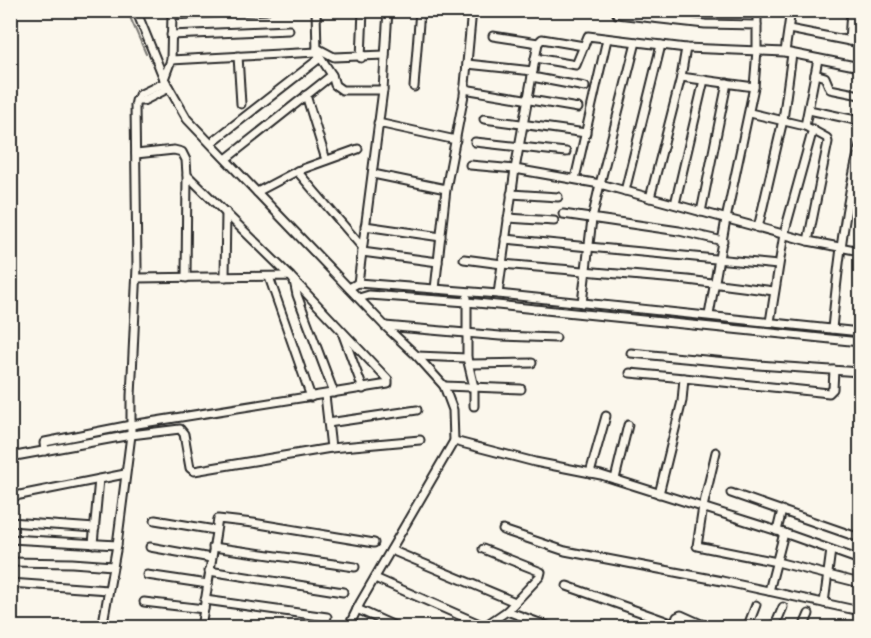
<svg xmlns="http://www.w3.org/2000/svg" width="871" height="638" viewBox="0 0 871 638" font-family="'Playpen Sans',sans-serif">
<rect width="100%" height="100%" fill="#fbf7ec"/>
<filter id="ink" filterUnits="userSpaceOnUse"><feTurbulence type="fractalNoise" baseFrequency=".0167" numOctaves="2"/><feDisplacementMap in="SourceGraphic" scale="12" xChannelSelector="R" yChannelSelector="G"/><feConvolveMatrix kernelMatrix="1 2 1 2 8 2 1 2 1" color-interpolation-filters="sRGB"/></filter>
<g filter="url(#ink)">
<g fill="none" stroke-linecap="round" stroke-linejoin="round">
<!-- stream -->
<polyline stroke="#7b7a75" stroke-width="2" points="127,10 146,54"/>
<defs>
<g id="minor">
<polyline points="136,10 164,79 187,119 385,326 417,356 444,386 453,410 454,441 360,603 348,628"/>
<polyline points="316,10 317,52 332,75 335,85 342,90 383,90"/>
<polyline points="617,14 705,24 757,25"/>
<polyline points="172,15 266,10"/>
<polyline points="789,29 860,43"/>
<polyline points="171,35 289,30"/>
<polyline points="493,36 538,43 515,169 600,184 636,42"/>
<polyline points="849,41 851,10"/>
<polyline points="538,43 542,39 584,46"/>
<polyline points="317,48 334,57 385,55"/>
<polyline points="686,48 681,77 754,87"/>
<polyline points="785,52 791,10"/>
<polyline points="238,56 241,104"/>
<polyline points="361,58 363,10"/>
<polyline points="535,58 576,65 588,36 686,48 785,52 860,67"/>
<polyline points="171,60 317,52"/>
<polyline points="467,64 533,71"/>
<polyline points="815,74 825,77 830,89 860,95"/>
<polyline points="532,77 585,87"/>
<polyline points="164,79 171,60 172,13"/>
<polyline points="414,87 420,10"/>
<polyline points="464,89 578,108"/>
<polyline points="306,95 326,160"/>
<polyline points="136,101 143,101 169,88"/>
<polyline points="809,110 860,121"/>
<polyline points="750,113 805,126 827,138 828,142 808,241"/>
<polyline points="484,119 586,133"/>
<polyline points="378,123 456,140"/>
<polyline points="805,126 818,59"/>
<polyline points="475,142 566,152"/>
<polyline points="211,143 320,58"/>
<polyline points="136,154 174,150 182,152 186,160 187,175 290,276"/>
<polyline points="226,159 332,75"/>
<polyline points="470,165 515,169 498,294"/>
<polyline points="297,171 362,247"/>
<polyline points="373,174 446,189"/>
<polyline points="575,179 607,39"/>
<polyline points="625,191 661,45"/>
<polyline points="257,192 297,171 358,149"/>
<polyline points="511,194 558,197"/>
<polyline points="650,198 681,77"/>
<polyline points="675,204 704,80"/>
<polyline points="701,212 727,83"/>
<polyline points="563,214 679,231 723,241"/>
<polyline points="508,218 554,221"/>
<polyline points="365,226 441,237"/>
<polyline points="758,228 783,120 792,54"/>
<polyline points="505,239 778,265"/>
<polyline points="362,252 438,262"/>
<polyline points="464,259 502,264 688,280 774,291"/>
<polyline points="225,277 226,212"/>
<polyline points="269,277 311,397"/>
<polyline points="186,278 187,175"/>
<polyline points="294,281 297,295 334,393"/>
<polyline points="358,283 383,90 388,10"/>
<polyline points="349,288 358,283 498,294 860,332"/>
<polyline points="435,289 446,189 464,95 472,10"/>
<polyline points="359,298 369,295 467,302 860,342"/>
<polyline points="467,298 467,358 474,387 474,406"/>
<polyline points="582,303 592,219 600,184 808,241 860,251"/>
<polyline points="709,315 726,219 754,87 757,50 757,10"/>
<polyline points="770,322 784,234 813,129"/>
<polyline points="385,326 500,336 556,338"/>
<path d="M832,329c6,-63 13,-123 28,-184"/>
<polyline points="343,335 363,389"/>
<polyline points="631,353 758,365 860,372"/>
<polyline points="417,356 467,358"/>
<polyline points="470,364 532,363"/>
<polyline points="630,373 684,378"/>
<polyline points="444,386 521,389"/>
<polyline points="325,395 331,448"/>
<polyline points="328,423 417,410"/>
<polyline points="454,441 535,462 601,475 784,533 860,560"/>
<polyline points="45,451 44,443 45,442 131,425 388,384 388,380 290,276 137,278"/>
<polyline points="716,452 703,507 697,546 777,562 860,583"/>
<polyline points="10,457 131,435 180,429 184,434 190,468 194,471 331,448 420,440"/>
<polyline points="590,473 606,416"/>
<polyline points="615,479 628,425"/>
<polyline points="731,493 860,538"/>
<polyline points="659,494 682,401 684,378 829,393 833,389 834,370"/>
<polyline points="10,497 125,474"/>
<polyline points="155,520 215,530"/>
<polyline points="10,522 95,528"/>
<polyline points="503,530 565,551 722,581 860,611"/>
<polyline points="777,531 782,510"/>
<polyline points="10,539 117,545"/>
<polyline points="93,544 99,479"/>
<polyline points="150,547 211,558"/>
<polyline points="213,547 355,567"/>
<polyline points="483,549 541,572 540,576 507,611"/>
<polyline points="391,550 515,602"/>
<polyline points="10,562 72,563 113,566"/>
<polyline points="209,571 343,592"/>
<polyline points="147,575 208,584"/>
<polyline points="375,578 484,626"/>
<polyline points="10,583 108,590"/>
<polyline points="567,586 674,624"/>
<polyline points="769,591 784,533"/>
<polyline points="205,600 327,617"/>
<polyline points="144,602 204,609"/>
<polyline points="824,603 831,550"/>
<polyline points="357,609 399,628"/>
<polyline points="102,628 117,545 131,435 131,396 137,267 135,105 139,95 166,82"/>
<polyline points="201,628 218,519 253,523 374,543"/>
<polyline points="482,628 507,611 553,628"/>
<polyline points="672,628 677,617 681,615 710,628"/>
<polyline points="747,628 756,605"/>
<polyline points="774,628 783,607"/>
<polyline points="803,628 809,614"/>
</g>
</defs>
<!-- minor casing -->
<use href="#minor" stroke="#2b2b2b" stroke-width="11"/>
<!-- minor -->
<use href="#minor" stroke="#fbf7ec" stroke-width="7"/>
</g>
</g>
<!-- margin -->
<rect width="871" height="638" fill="none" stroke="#fbf7ec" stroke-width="36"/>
<rect x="18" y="18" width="835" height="602" fill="none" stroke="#2b2b2b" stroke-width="2" filter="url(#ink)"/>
</svg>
